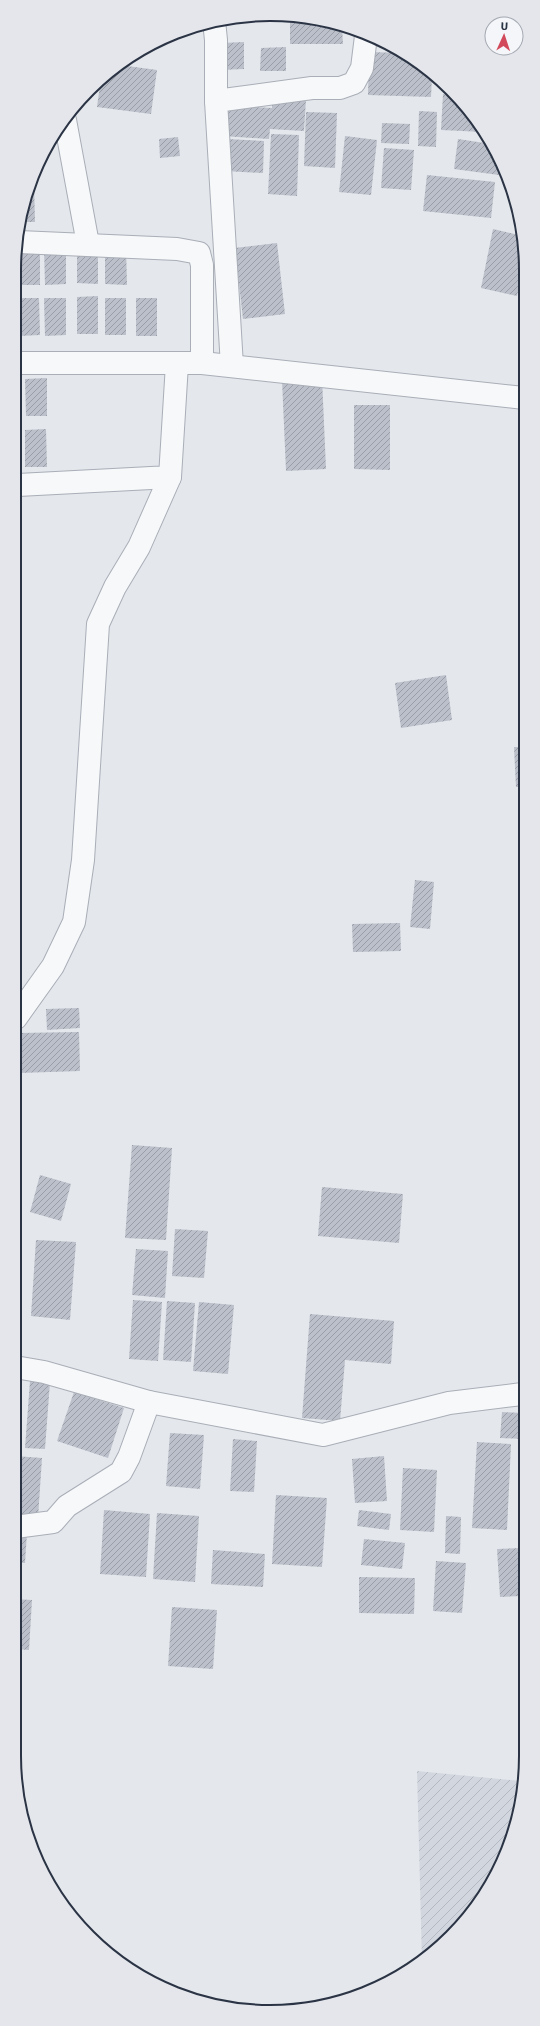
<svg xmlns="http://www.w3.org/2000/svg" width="540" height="2026" viewBox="0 0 540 2026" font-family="Signika,sans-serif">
<defs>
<pattern id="industrial-furrows" width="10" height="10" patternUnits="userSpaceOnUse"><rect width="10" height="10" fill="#d2d6de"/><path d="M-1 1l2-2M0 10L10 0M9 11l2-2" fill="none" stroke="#b4b8c0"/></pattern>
<pattern id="building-hatch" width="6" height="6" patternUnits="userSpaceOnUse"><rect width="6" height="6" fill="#bbc0ca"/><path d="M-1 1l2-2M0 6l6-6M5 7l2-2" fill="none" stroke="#989da6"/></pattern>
</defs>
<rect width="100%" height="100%" fill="#e4e7ec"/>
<!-- industrial -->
<polygon fill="url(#industrial-furrows)" points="417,1771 521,1781 521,1806 483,1898 426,1959 422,1961"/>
<!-- building -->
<g fill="url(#building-hatch)">
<polygon points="290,19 320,19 342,27 343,44 290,44"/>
<polygon points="380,41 389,45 379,45"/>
<polygon points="244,42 244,69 222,70 222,43"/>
<polygon points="286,47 286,71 260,71 261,48"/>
<polygon points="369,52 404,53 432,76 431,97 368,95"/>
<polygon points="120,65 157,70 151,114 97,107 100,85"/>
<polygon points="442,84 450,91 441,91"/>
<polygon points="443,94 455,95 462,101 483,132 441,130"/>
<polygon points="272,97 306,99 304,131 270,129 269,139 223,136 224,105 272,108"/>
<polygon points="419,111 437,112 436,147 418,146"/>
<polygon points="306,112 337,113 335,168 304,166"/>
<polygon points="382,123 410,124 409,144 381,143"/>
<polygon points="271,134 299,135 297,196 268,194"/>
<polygon points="345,136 377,140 371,195 339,192"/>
<polygon points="178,137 180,156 160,158 159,139"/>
<polygon points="227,139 264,141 263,173 225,171"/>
<polygon points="458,139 491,144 501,161 499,175 454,169"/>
<polygon points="384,148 414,150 411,190 381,188"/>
<polygon points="427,175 495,182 491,218 423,211"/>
<polygon points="34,183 35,222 19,222 19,220"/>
<polygon points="493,229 523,236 524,265 517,296 481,288"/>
<polygon points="277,243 285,314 243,319 235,248"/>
<polygon points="77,246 98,246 98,284 77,283"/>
<rect x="19" y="247" width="21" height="38"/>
<polygon points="44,247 66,247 66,284 45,285"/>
<polygon points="105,247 126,247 127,285 105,284"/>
<polygon points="98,296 98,334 77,334 77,297"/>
<polygon points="19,298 39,298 40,335 19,336"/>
<polygon points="44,298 66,298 66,335 45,336"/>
<rect x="105" y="298" width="21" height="37"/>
<rect x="136" y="298" width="21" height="38"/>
<polygon points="47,378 47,416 26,416 25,379"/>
<polygon points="322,378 326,469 286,471 282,380"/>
<rect x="18" y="379" width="2" height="38"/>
<polygon points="354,405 390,405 390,470 354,469"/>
<rect x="18" y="429" width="2" height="38"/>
<polygon points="46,429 47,467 25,467 25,430"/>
<polygon points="446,675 452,720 401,728 395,683"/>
<polygon points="514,747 523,747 523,787 516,787"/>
<polygon points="523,807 523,833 522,833 519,808"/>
<polygon points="415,880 434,882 430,929 410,927"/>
<polygon points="400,923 401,951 353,952 352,924"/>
<polygon points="79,1008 80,1028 47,1030 46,1009"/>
<polygon points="79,1032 80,1071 19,1073 18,1033"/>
<polygon points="132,1145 172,1148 166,1240 125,1238"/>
<polygon points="40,1175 71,1184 61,1221 30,1212"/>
<polygon points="322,1187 403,1194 399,1243 318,1236"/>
<polygon points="16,1218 18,1218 17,1241 16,1241"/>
<polygon points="175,1229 208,1231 204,1278 172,1276"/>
<polygon points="36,1240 76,1242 70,1320 31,1316"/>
<polygon points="136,1249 168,1251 165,1298 132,1295"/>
<polygon points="133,1300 162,1302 158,1361 129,1359"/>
<polygon points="167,1301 195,1303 191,1362 163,1360"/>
<polygon points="199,1302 234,1305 228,1374 193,1371"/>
<polygon points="310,1314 394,1321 391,1364 345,1360 340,1421 302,1418"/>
<polygon points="15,1380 22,1380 18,1446 15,1446"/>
<polygon points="30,1381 50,1382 45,1449 25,1448"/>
<polygon points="74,1392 124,1408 108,1458 57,1441"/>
<polygon points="502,1412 522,1413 522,1439 500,1438"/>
<polygon points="170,1433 204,1435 200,1489 166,1486"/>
<polygon points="233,1439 257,1441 254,1492 230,1491"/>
<polygon points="477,1442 511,1444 507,1530 472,1528"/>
<polygon points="15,1456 42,1458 38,1518 15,1517"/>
<polygon points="384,1456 387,1501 355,1503 352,1459"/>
<polygon points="403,1468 437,1470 434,1532 400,1530"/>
<polygon points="276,1495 327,1498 322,1567 272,1564"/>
<polygon points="104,1510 150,1514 146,1577 100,1574"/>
<polygon points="359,1510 391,1514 389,1530 357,1526"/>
<polygon points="157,1513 199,1516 195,1582 153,1579"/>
<polygon points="446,1516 461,1517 460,1554 445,1553"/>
<polygon points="15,1531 27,1532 25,1563 15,1562"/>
<polygon points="364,1539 405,1543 402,1569 361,1565"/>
<polygon points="522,1548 521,1596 500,1597 497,1549"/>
<polygon points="213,1550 265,1554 263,1587 211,1584"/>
<polygon points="436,1561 466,1563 462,1613 433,1611"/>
<polygon points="15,1571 20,1571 18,1594 15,1594"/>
<polygon points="359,1577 415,1578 414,1614 359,1613"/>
<polygon points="14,1599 32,1600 29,1650 14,1649"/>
<polygon points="172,1607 217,1610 213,1669 168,1666"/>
</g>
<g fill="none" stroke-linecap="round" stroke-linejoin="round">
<defs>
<g id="minor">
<polyline points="214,21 216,40 216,101"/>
<polyline points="65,120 88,244"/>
<polyline points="19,242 177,249 199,253 202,265 202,363"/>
<polyline points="18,363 202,363 524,398"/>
<polyline points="232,366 216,101 312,88 340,88 354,83 362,68 366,36"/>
<polyline points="18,485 170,477 177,364"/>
<polyline points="16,1018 53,966 74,922 83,860 98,624 115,587 139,547 170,477"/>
<polyline points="15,1367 44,1372 149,1402 323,1435 449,1403 522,1394"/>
<polyline points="15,1527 53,1522 67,1506 121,1472 129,1457 149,1402"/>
</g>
</defs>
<!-- minor casing -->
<use href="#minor" stroke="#a9aeb7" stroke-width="24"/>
<!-- minor -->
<use href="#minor" stroke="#f7f8fa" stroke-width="22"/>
</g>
<!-- crop -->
<path d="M0 0H540V2026H0ZM270 21H270A249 249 0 0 1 519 270V1756A249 249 0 0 1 270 2005H270A249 249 0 0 1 21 1756V270A249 249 0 0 1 270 21Z" fill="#e4e6eb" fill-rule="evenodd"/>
<path fill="none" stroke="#2b3445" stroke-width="2" d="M270 21H270A249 249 0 0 1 519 270V1756A249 249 0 0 1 270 2005H270A249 249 0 0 1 21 1756V270A249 249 0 0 1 270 21Z"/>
<!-- north arrow -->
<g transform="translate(504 36) rotate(3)"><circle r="19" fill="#f4f6f9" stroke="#a4a8b1"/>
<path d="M0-3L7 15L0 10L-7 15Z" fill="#d1495b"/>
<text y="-6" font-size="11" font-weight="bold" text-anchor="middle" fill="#2b3445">U</text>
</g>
</svg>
